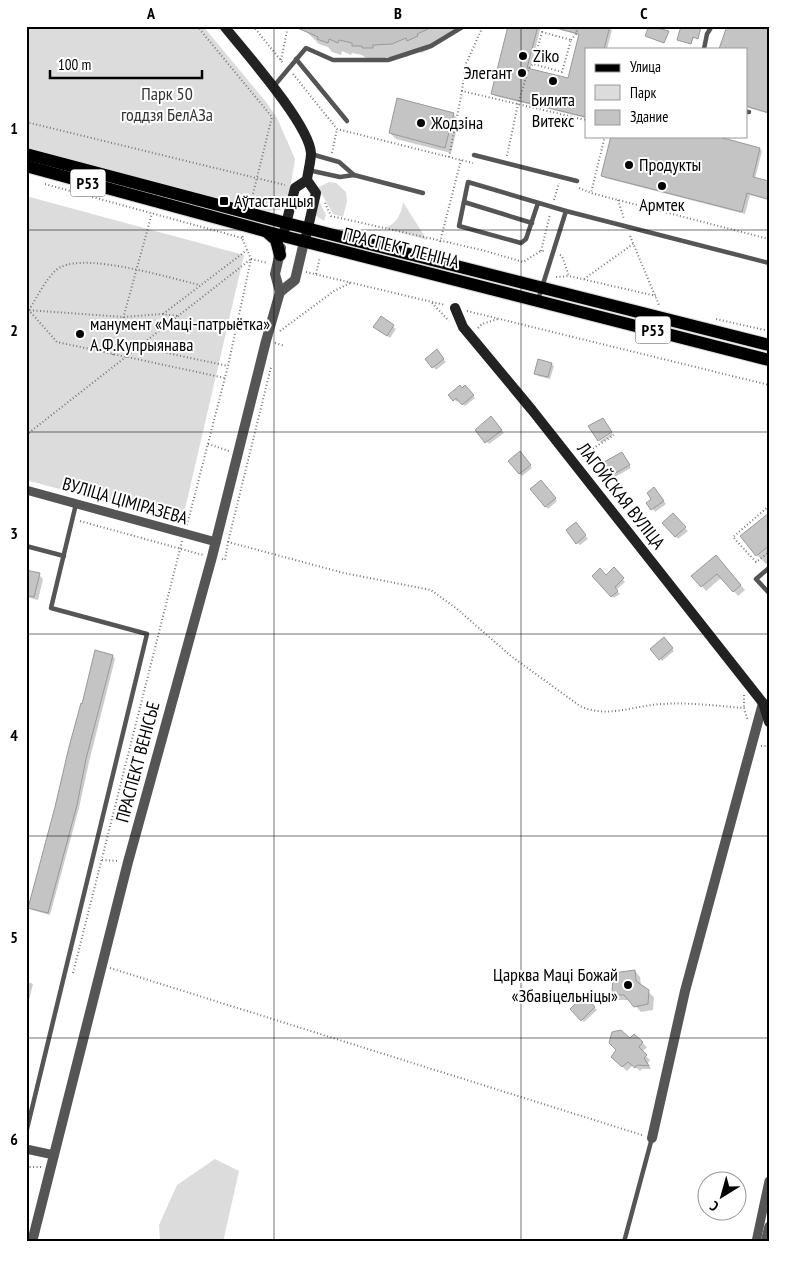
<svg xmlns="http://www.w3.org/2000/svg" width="795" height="1268" viewBox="0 0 795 1268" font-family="'PT Sans Narrow',sans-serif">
<rect width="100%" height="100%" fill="#fff"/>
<!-- green -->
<g fill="#dcdcdc">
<polygon points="26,26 203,26 266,102 277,118 295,159 288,201 281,210 269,211 26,149"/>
<polygon points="329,182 336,183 346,192 347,201 343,217 333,214 321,193 316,191 319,187"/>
<polygon points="26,196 244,255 182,522 26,480"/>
<polygon points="317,197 326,215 324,221 315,215"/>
<path d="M403,202l24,38 -42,-12c12,-5 16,-13 18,-26z"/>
<polygon points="215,1159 239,1171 223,1242 160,1242 159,1225 177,1185"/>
</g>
<!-- shadow -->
<g fill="#0003">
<polygon points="308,26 464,26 429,47 430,49 421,53 419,51 406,57 386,57 386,60 366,58 362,55 352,53 351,55 342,51 341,55 332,52 328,47 319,44 306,31"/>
<polygon points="509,26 541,26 530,70 568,79 580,35 544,26 603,26 612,30 607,49 586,49 586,118 495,96 493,93"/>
<polygon points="682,26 702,26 698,39 694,37 691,44 679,40"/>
<polygon points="769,26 769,114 746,107 746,49"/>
<polygon points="453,114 459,120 451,153 396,139 390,133"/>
<polygon points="760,149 762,151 755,179 769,182 769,200 750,195 745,214 605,178 602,175"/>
<polygon points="381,318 396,329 390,338 377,329"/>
<polygon points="439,353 446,362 436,370 427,359"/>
<polygon points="551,364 554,366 550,379 538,376 536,373"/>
<polygon points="465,387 475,398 465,406 459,400 457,402 450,395"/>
<polygon points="494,420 504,433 489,444 476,430"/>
<polygon points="612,433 613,435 601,443 600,441"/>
<polygon points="622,454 631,468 615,477 612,474"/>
<polygon points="522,455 532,468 522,476 510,461"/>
<polygon points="544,484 557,501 548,509 545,506"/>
<polygon points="657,492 666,504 655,512 648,503 653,499"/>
<polygon points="673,515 688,531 678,539 664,523"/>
<polygon points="769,515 769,561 766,564 757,555"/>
<polygon points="578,526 588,539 580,545 577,543"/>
<polygon points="720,561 745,590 738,596 722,577 706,591 702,586"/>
<polygon points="614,569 625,582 616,590 620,594 614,598 594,576 606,576"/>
<polygon points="26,571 39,575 43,579 38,600 26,597"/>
<polygon points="663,639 674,651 662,661 651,649"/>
<polygon points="96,652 113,656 115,659 89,762 79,808 50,915 32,910 29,908 83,706"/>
<polygon points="635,971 640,977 641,986 654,997 653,1010 641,1012 630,1000 619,1000 613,994"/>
<polygon points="26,981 33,984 26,1012"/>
<polygon points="584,997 597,1010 584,1022 572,1009"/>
<polygon points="634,1035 647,1047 642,1052 650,1060 648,1063 651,1069 642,1069 640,1071 633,1065 627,1071 612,1057"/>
</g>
<!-- building -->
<g fill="#c4c4c4" stroke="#999">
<polygon points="293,26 435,26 417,34 418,36 407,41 406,38 392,44 373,45 373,48 362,48 362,46 352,46 352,43 339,40 338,43 329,39 328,43 317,39 318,37"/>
<polygon points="508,26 538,26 527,68 568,78 579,34 560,29 560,26 610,26 604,49 586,49 586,117 491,94"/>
<polygon points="649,26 669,31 664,43 645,36"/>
<polygon points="681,26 701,26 698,39 693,37 691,44 677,40"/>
<polygon points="727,26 769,26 769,113 746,106 746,49 719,49"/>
<polygon points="397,98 454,113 445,148 389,133"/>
<polygon points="611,136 716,136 760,148 753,177 769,181 767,199 747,193 742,212 601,176"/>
<polygon points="381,316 394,325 387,336 373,327"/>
<polygon points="437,349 444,359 432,368 425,359"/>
<polygon points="538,359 552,363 548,377 534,374"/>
<polygon points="460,385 462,388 465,385 474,395 462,405 456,398 453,401 448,395"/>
<polygon points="491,416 502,430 485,443 475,430"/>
<polygon points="603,418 612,432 598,441 588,426"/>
<polygon points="520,451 531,465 519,474 508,461"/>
<polygon points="622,452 630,465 612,475 604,462"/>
<polygon points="541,480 556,498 545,507 530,489"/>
<polygon points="654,487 664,501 651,510 646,503 651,499 647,493"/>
<polygon points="673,513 686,527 675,537 662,523"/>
<polygon points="769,513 769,546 756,556 740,536"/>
<polygon points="576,522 586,535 576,544 566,530"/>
<polygon points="716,555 741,585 733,592 717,574 701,587 691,576"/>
<polygon points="614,567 624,578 615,587 618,591 611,597 592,576 600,568 606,575"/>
<polygon points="26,570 40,573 34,597 26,595"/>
<polygon points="664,637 673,648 659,660 650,649"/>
<polygon points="95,650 113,655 86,759 77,805 48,913 28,908 55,807 69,747 81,703 82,704"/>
<polygon points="635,970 636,981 649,990 648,1004 634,1007 624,995 612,995 613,973"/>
<polygon points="584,995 595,1007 581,1021 570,1009"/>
<polygon points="621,1030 630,1038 634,1034 643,1042 639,1047 647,1055 644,1058 649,1066 637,1065 635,1068 628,1062 622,1067 611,1057 616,1050 609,1043 612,1032"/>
</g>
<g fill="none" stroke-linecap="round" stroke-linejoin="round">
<defs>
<g id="primary">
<polyline points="26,154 286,223 769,345"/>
<polyline points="26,166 283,236 769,360"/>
<polyline points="267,232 276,240 280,255"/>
</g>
</defs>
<!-- primary casing -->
<use href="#primary" stroke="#dbdbdb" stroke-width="14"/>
<!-- path -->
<g stroke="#777" stroke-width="2" stroke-dasharray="1 2.5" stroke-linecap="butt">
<polyline points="197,26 272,117 251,202"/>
<polyline points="253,26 283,63"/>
<polygon points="542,32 571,40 562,72 533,64"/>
<polyline points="571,40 576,34 578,26"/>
<polyline points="281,60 288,26"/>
<polyline points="293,74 337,129 473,163"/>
<polyline points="462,91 465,66 483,26"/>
<polyline points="26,122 285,185"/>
<polyline points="605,136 591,193 769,239"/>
<polyline points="332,153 337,129"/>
<polyline points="507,156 518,104 529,68 533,64"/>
<polyline points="449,157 462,91 586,120"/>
<polyline points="45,184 242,238"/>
<polyline points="579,188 591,193"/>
<polyline points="554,200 559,183"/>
<polyline points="618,200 624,219"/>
<polyline points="325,203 331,216 482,250 523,262 541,251 546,251"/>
<polyline points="630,236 659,305"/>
<polyline points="440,242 461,160"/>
<polyline points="541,251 550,214"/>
<polyline points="560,255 562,256 569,276 656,296"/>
<polyline points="251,259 268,263"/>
<polyline points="306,272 445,305"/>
<polyline points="316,274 320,257"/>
<polyline points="556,277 569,276"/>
<polyline points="584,279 633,244"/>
<polyline points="432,303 449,321"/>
<polyline points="26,307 57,342 225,378"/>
<polyline points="26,310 123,317 163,314 177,316"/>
<path d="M29,310c7,-11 20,-38 32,-43 28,-14 108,11 139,18"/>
<polyline points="467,311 769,385"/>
<polyline points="163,314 247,250"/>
<polyline points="716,319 769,331"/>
<polyline points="478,328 482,324 498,319"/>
<polyline points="280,331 334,291 350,283"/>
<polyline points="275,343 285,346"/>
<polyline points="139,347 228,366"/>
<polyline points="113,355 152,213"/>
<polyline points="26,435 251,259"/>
<polyline points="208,444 229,451"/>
<polyline points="581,456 614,435"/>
<polyline points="769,506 733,537 756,562 769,552"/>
<polyline points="80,521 203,555"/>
<polyline points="187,525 228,366 251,259 242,238 243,236"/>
<polyline points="228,542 271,367"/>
<path d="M222,559l3,1 3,-18 116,31 87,17 26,19 54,47 69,50c27,13 55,-1 83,-2 27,-2 54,2 81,4l4,13"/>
<polyline points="744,695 744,708"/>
<polyline points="761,746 769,746"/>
<polyline points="102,860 119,861"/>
<polyline points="110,968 642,1135"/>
<polyline points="73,973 182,541"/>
<polyline points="26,1167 41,1167"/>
</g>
<!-- service -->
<g stroke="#555" stroke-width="4.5">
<polyline points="704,49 707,34 712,26"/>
<polyline points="296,59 347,121"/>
<polyline points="274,86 306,48 333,60 388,60 431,46 464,26"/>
<polyline points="746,112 749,112"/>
<polyline points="311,154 339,162 354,175"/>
<polyline points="474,155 577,181"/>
<polyline points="308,170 340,177 354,175 423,193"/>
<polyline points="464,202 532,223"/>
<polyline points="538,203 526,239 521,243 459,226 468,182 566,211 769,263"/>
<polyline points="538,300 566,211"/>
<polyline points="26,546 64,556"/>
<polyline points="769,568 756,579 769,593"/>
<polyline points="26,1133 147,634 51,608 76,504"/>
<polyline points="624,1242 652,1138"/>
</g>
<!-- minor -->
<g stroke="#555" stroke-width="9">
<polyline points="26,490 216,542"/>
<polyline points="26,1149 54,1155"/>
<polyline points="756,1242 769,1181"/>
<polyline points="765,1242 769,1226"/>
</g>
<!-- tertiary -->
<g stroke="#555" stroke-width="10">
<polyline points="280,292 295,280 304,242"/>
<polyline points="652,1138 685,991 763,703"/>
<polyline points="32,1242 128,862 212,557 266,341 280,292 275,274 281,248"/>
</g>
<!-- secondary -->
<g stroke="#222" stroke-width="10">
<path d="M224,26c20,25 85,98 87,127 0,8 -3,18 -4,27l9,13 -10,43"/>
<polyline points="283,236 295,188 307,180"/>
<polyline points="455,308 463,327 532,410 763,703 769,722"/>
</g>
<!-- primary -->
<use href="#primary" stroke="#000" stroke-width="12"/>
</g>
<!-- grid -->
<path fill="none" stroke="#000" stroke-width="1" stroke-opacity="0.55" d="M274,26v1216M521,26v1216M26,230h743M26,432h743M26,634h743M26,836h743M26,1038h743"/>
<!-- markers -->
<g fill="#000" stroke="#fff" stroke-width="2">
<circle cx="523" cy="56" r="5"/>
<circle cx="522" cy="73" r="5"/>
<circle cx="553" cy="81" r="5"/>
<circle cx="421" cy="123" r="5"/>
<circle cx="629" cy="165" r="5"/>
<circle cx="662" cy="186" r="5"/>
<rect x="219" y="196" width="10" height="10" rx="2.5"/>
<circle cx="80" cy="334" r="5"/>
<circle cx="628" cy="985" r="5"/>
</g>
<g text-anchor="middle" stroke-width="4" stroke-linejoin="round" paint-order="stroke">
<!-- shield labels -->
<g fill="#fff" stroke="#4c4c4c" stroke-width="1">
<rect x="70.5" y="169.5" width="35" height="27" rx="4"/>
<rect x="635.5" y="316.5" width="35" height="27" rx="4"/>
</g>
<g font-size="16" font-weight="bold" fill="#000">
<text x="88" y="189">Р53</text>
<text x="653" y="336">Р53</text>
</g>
<!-- poi labels -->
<g font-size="18" fill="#000" stroke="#fff" text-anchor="start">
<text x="533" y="62">Ziko</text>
<text x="512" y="79" text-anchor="end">Элегант</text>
<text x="553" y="106" text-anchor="middle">Билита<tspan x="553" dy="21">Витекс</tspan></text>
<text x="431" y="129">Жодзіна</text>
<text x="639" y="171">Продукты</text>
<text x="234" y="207">Аўтастанцыя</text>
<text x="662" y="211" text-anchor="middle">Армтек</text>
<text x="90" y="330">манумент «Маці-патрыётка»<tspan x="90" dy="21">А.Ф.Купрыянава</tspan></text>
<text x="618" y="981" text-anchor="end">Царква Маці Божай<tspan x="618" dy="21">«Збавіцельніцы»</tspan></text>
</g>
<!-- park labels -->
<g font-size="18" fill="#333" stroke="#fff">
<text x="167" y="100">Парк 50<tspan x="167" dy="21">годдзя БелАЗа</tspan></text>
</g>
<!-- street labels -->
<g font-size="18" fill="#000" stroke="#fff">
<text transform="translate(401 248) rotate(14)" y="6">ПРАСПЕКТ ЛЕНІНА</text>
<text transform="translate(621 496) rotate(52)" y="6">ЛАГОЙСКАЯ ВУЛІЦА</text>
<text transform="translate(125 501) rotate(16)" y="6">ВУЛІЦА ЦІМІРАЗЕВА</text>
<text transform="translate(138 762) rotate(-75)" y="6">ПРАСПЕКТ ВЕНІСЬЕ</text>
</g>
</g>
<!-- border -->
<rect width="795" height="1268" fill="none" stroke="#ffffff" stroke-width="55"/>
<!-- legend -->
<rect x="585" y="48" width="162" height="90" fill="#ffffff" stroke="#999999"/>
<rect x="595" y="64" width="25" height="8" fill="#000000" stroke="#999999"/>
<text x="630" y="72" font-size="15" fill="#000000">Улица</text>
<rect x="595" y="85" width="25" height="15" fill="#dcdcdc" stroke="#999999"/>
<text x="630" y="98" font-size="15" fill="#000000">Парк</text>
<rect x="595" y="110" width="25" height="15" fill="#c4c4c4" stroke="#999999"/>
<text x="630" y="122" font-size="15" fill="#000000">Здание</text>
<!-- north arrow -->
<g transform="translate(722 1196) rotate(217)"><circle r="24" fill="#ffffff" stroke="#999999"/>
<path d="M0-4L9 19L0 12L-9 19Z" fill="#000000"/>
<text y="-8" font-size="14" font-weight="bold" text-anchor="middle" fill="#000000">С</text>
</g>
<!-- scale -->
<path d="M50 70v8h152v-8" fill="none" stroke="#000000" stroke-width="2.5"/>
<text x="58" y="70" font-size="15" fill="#000000" stroke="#ffffff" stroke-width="4" paint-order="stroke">100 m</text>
<rect x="28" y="28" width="740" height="1212" fill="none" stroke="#000" stroke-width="2"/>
<g font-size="16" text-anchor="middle" font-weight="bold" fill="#000">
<text x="151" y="19">A</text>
<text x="398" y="19">B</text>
<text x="644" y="19">C</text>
<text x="14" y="134">1</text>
<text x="14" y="336">2</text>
<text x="14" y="539">3</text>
<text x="14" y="741">4</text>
<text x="14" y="943">5</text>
<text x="14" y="1145">6</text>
</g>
</svg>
